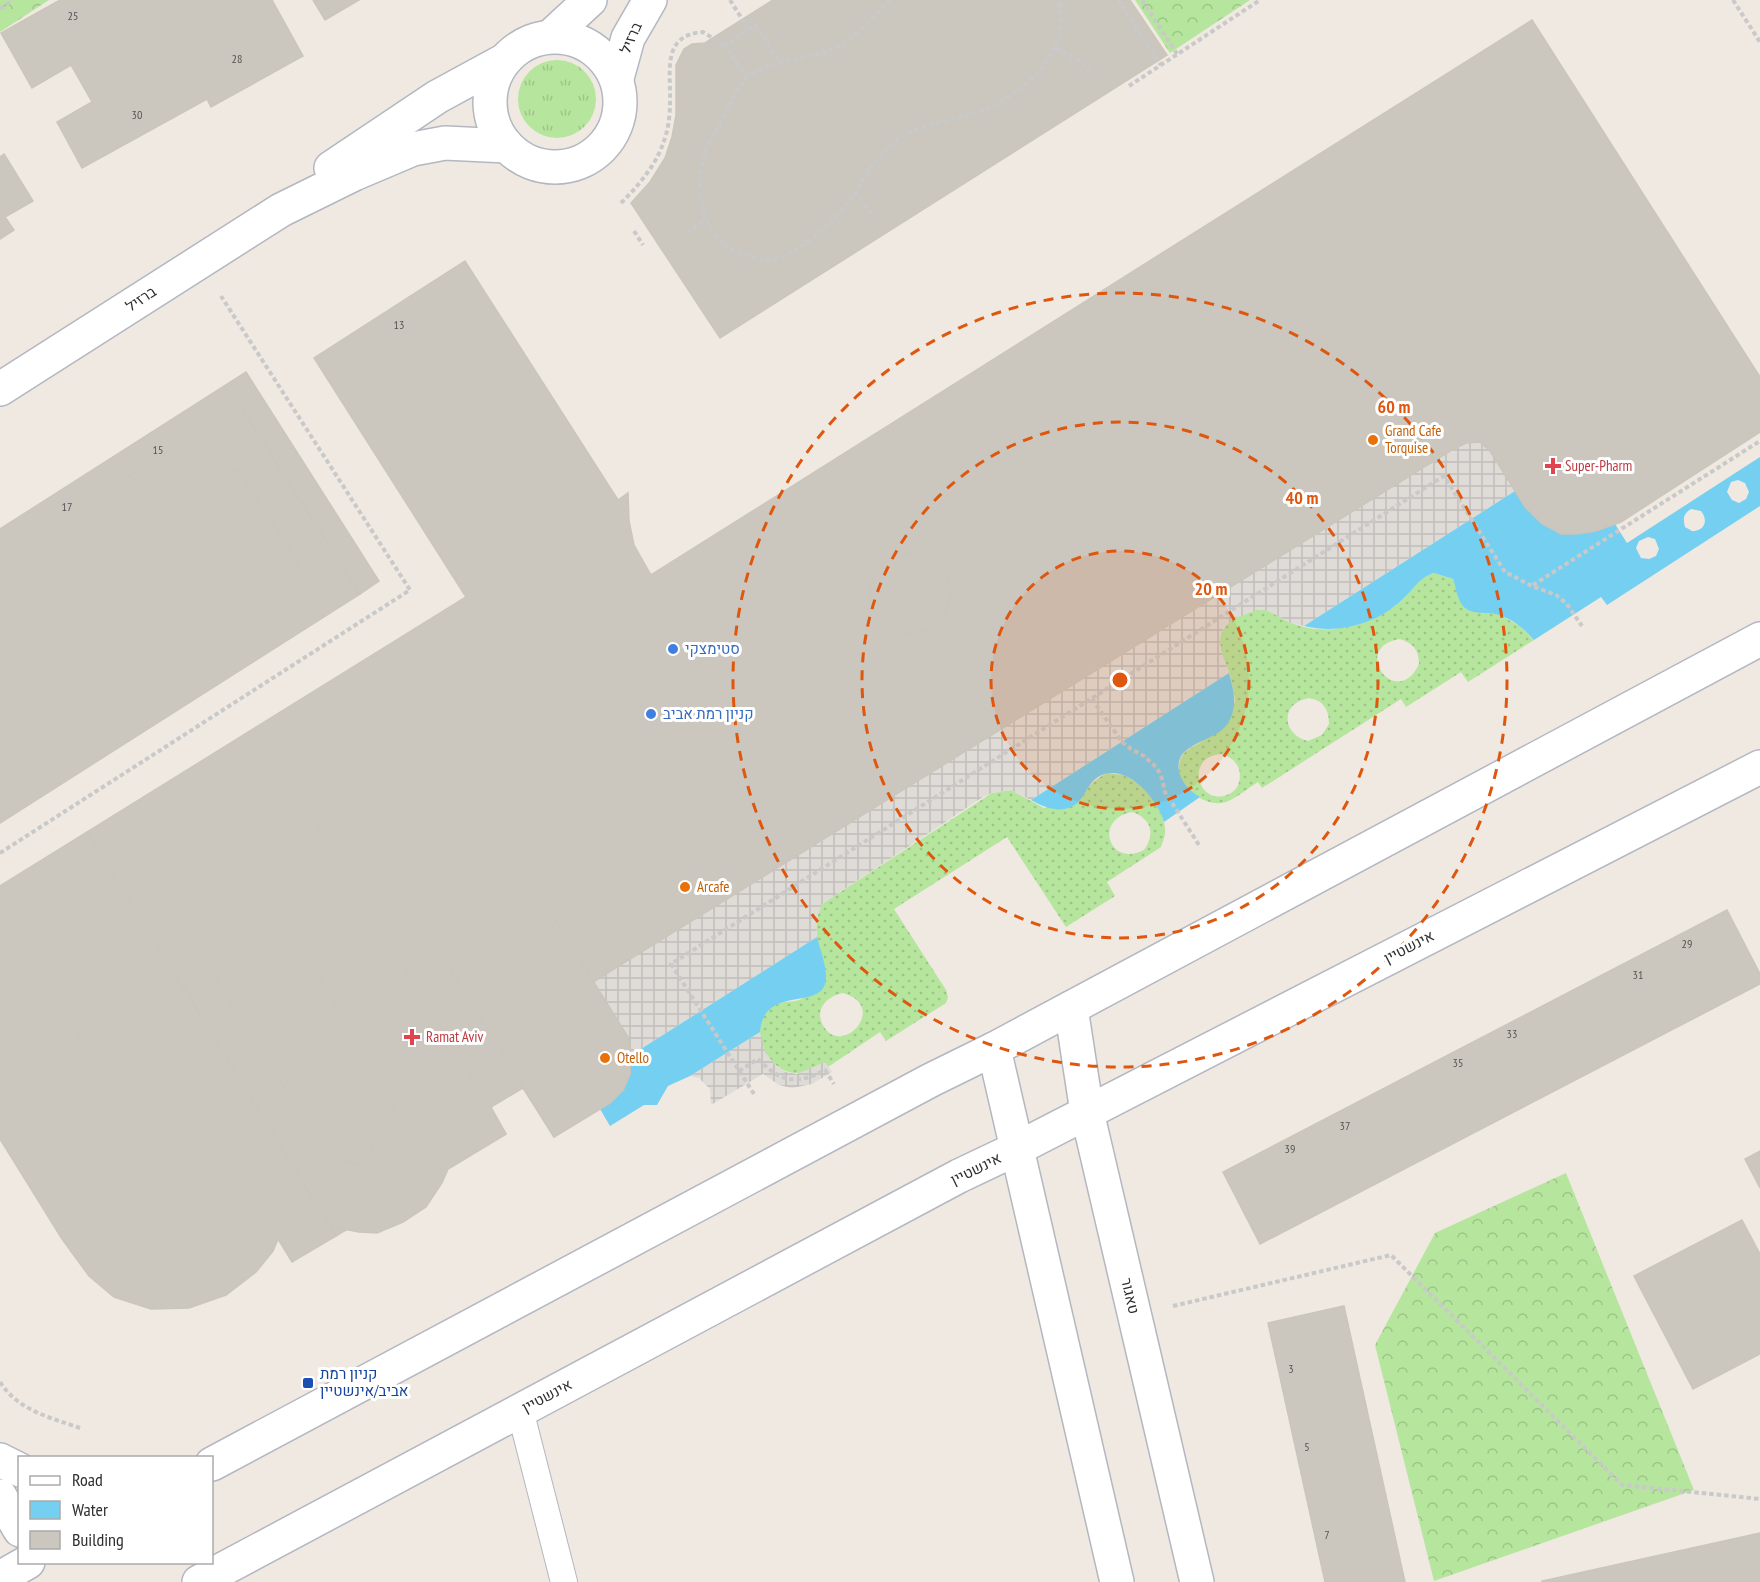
<svg xmlns="http://www.w3.org/2000/svg" width="1760" height="1582" viewBox="0 0 1760 1582" font-family="'PT Sans Narrow',Heebo,sans-serif">
<defs>
<pattern id="grass-tufts" width="24" height="20" patternUnits="userSpaceOnUse" patternTransform="scale(1.5)"><rect width="24" height="20" fill="#b6e59e"/><path d="M3 7l-1-3M5 7V3M7 7l1-3M15 17l-1-3M17 17v-4M19 17l1-3" fill="none" stroke="#9dc588"/></pattern>
<pattern id="forest-crowns" width="20" height="18" patternUnits="userSpaceOnUse" patternTransform="scale(1.5)"><rect width="20" height="18" fill="#b6e59e"/><path d="M2 6a3 3 0 1 1 6 0M12 15a3 3 0 1 1 6 0" fill="none" stroke="#9dc588"/></pattern>
<pattern id="garden-dots" width="8" height="8" patternUnits="userSpaceOnUse" patternTransform="scale(1.5)"><rect width="8" height="8" fill="#b6e59e"/><path d="M2 2h.1M6 6h.1" fill="none" stroke="#9dc588" stroke-width="1.8" stroke-linecap="round"/></pattern>
<pattern id="plaza-grid" width="8" height="8" patternUnits="userSpaceOnUse" patternTransform="scale(1.5)"><rect width="8" height="8" fill="#dfdcd8"/><path d="M0 4h8M4 0v8" fill="none" stroke="#c0bdba"/></pattern>
</defs>
<rect width="100%" height="100%" fill="#efe9e1"/>
<!-- grass -->
<circle fill="url(#grass-tufts)" cx="557" cy="99" r="39"/>
<!-- forest -->
<g fill="url(#forest-crowns)">
<polygon points="0,0 49,0 0,32"/>
<polygon points="1135,0 1250,0 1170,53"/>
<polygon points="1566,1173 1694,1490 1434,1581 1375,1345 1435,1233"/>
</g>
<!-- garden -->
<g fill="url(#garden-dots)" fill-rule="evenodd">
<path d="M1434,573l19,6 6,17 29,17 10,1 22,12 14,14 -66,42 -7,-10 -55,35 -5,-8 -139,89 -4,-6c-10,6 -21,16 -32,20 -22,7 -56,-20 -45,-44 5,-11 17,-12 25,-20 11,-11 20,-25 29,-36 -1,-10 -3,-18 -5,-27 -4,-12 -11,-23 -10,-35 1,-19 28,-33 45,-30 8,1 16,9 24,12 20,9 42,9 63,4 20,-5 40,-15 55,-31 9,-10 13,-18 27,-22zM1400,639c13,4 19,11 19,25 -22,48 -70,-17 -19,-25zM1310,698c14,3 19,12 19,26l-7,11 -14,6c-28,-7 -27,-40 2,-43zM1221,754c13,3 22,14 18,28 -1,6 -6,11 -12,13 -29,11 -43,-38 -6,-41z"/>
<path d="M1108,773c4,1 10,1 14,2 20,6 41,33 43,53 1,7 -2,13 -4,19l-54,35 8,14 -49,31 -59,-90 -113,72 52,81 2,7 -2,6 -60,38 -6,-9 -52,35 -3,-5c-9,5 -20,12 -30,11 -24,-1 -45,-36 -32,-57 11,-17 20,-12 36,-16 7,-2 22,-20 27,-26 -6,-23 -16,-47 -4,-70l170,-111 19,-3 33,18 36,-7c8,-14 14,-22 28,-28zM1132,812c19,6 24,22 12,38 -35,18 -51,-31 -12,-38zM843,993c46,13 0,64 -19,34 -11,-17 3,-31 19,-34z"/>
</g>
<!-- plaza -->
<g fill="url(#plaza-grid)">
<polygon points="1480,442 1490,451 1515,491 1304,626 1291,623 1266,610 1256,610 1233,619 1224,627 1220,638 1221,651 1229,673 1031,800 1011,790 992,793 983,797 822,904 816,920 817,937 630,1056 627,1037 593,982 1450,451 1466,443"/>
<polygon points="760,1032 765,1052 776,1066 786,1072 797,1074 825,1062 832,1072 812,1084 792,1088 779,1085 763,1074 711,1105 710,1089 699,1078 690,1076"/>
</g>
<!-- water -->
<g fill="#75cff0" fill-rule="evenodd">
<path d="M1760,457v49l-153,99 -6,-8 -67,43c-10,-11 -20,-20 -35,-25 -11,-4 -27,1 -36,-9 -6,-7 -7,-19 -10,-27l-19,-6c-14,4 -18,13 -28,23 -26,27 -66,39 -102,30l211,-135c27,44 51,51 100,33l12,19zM1738,480l7,3 4,9 -3,7 -7,4 -7,-3 -5,-8 4,-10zM1691,509l10,2c8,10 3,20 -9,20l-7,-4c-2,-9 -2,-13 6,-18zM1648,537l7,2 4,10 -3,7 -7,3 -8,-1 -5,-10 3,-7z"/>
<path d="M1229,673c5,18 9,33 -1,50 -12,21 -61,19 -47,54 4,9 10,15 19,20l-36,25c-7,-24 -39,-61 -66,-45 -8,5 -11,14 -17,22 -13,17 -35,10 -50,1z"/>
<path d="M817,937c3,12 8,25 9,37 3,41 -62,7 -66,58l-70,44 -22,10 -11,19h-13l-34,21 -10,-17c23,-14 29,-27 30,-53z"/>
</g>
<!-- building -->
<g fill="#cbc7bf" stroke="#cbc5ba" stroke-width="1.5" fill-rule="evenodd">
<polygon points="60,0 272,0 303,56 211,107 207,99 82,168 57,122 92,102 71,65 32,88 1,33"/>
<polygon points="313,0 359,0 325,20"/>
<polygon points="773,0 1130,0 1167,55 720,338 631,203 650,182 665,158 672,137 676,115 676,65 684,49 692,44 705,43"/>
<polygon points="1532,20 1760,377 1760,432 1621,522 1596,531 1576,534 1561,534 1541,523 1525,507 1490,451 1480,442 1466,443 1450,451 593,982 628,1037 630,1056 630,1074 623,1090 610,1103 554,1137 523,1088 491,1107 506,1134 336,1236 87,832 466,597 314,358 465,261 618,500 628,493 629,521 634,545 651,575"/>
<polygon points="4,154 33,201 5,217 14,230 0,239 0,157"/>
<polygon points="246,372 379,581 360,594 240,406 0,558 0,529"/>
<polygon points="240,406 360,594 0,823 0,558"/>
<polygon points="238,469 300,566 0,760 0,623"/>
<circle cx="910" cy="593" r="40"/>
<polygon points="944,613 980,670 982,675 978,686 966,694 955,693 949,689 914,633 926,630 937,623"/>
<path d="M306,807l200,327 -58,35 -6,14 -16,24 -23,15 -26,11 -18,-1 -26,-5 -27,-16 -21,-21 -28,-38 -33,-58 -8,-35 -14,-41 -17,-34 -20,13 -41,-72zM291,930l105,174 -26,45 5,9 -16,7 -21,-7 -13,-8 -111,-172z"/>
<polygon points="87,832 336,1236 292,1262 278,1239 273,1251 256,1272 226,1295 189,1308 151,1309 114,1297 89,1276 62,1239 0,1139 0,886"/>
<polygon points="547,907 628,1037 630,1056 630,1074 623,1090 610,1103 554,1137 449,967"/>
<polygon points="1727,910 1760,974 1760,984 1260,1244 1223,1172"/>
<polygon points="33,965 80,1039 55,1054 8,980"/>
<polygon points="1760,1151 1760,1188 1745,1159"/>
<polygon points="1742,1220 1760,1254 1760,1354 1693,1389 1634,1276"/>
<polygon points="1344,1306 1405,1582 1325,1582 1268,1323"/>
<polygon points="1760,1533 1760,1582 1542,1582 1542,1581"/>
</g>
<g fill="none" stroke-linecap="round" stroke-linejoin="round">
<defs>
<polyline id="lane" points="520,1410 564,1582"/>
<g id="street">
<polyline points="551,36 590,0"/>
<circle cx="555" cy="102" r="65"/>
<polyline points="617,78 628,38 650,0"/>
<polyline points="331,168 437,97 505,60"/>
<polyline points="0,389 281,210 354,174 413,149 445,143 507,146"/>
</g>
<g id="secondary">
<polyline points="1071,1008 1087,1112 1197,1582"/>
<polyline points="994,1049 1117,1582"/>
<polyline points="0,1460 20,1470"/>
<polyline points="212,1464 931,1080 994,1049 1760,639"/>
<polyline points="0,1496 20,1530"/>
<polyline points="0,1578 28,1562"/>
<polyline points="199,1582 959,1176 1018,1148 1760,767"/>
</g>
</defs>
<!-- lane casing -->
<use href="#lane" stroke="#b4b7c1" stroke-width="28"/>
<!-- street casing -->
<use href="#street" stroke="#b4b7c1" stroke-width="36"/>
<!-- secondary casing -->
<use href="#secondary" stroke="#b4b7c1" stroke-width="36"/>
<!-- path -->
<g stroke="#c9c9c9" stroke-width="4" stroke-dasharray="4.5 3" stroke-linecap="butt">
<polyline points="730,0 749,30"/>
<path d="M890,0c-17,17 -36,41 -59,50 -25,9 -65,11 -85,29 -9,8 -13,20 -18,31 -8,15 -21,32 -25,49 -8,37 -1,81 39,95 10,4 20,7 31,5 24,-4 61,-37 75,-56 14,-20 27,-47 47,-62 24,-17 54,-19 81,-28 28,-10 51,-26 69,-50 15,-21 20,-37 13,-63"/>
<polyline points="1118,0 1161,65"/>
<polyline points="1142,0 1177,54"/>
<polyline points="1733,0 1760,42"/>
<polyline points="1060,5 1067,0"/>
<polyline points="0,9 13,0"/>
<polyline points="1056,48 1081,62 1090,71"/>
<polyline points="747,78 725,46 755,25 782,64"/>
<polyline points="1129,86 1260,0"/>
<polyline points="855,192 871,213"/>
<path d="M621,203c19,-19 36,-39 44,-65 4,-12 5,-25 5,-37 1,-29 -9,-66 33,-69l22,14"/>
<polyline points="634,231 643,245"/>
<polyline points="687,233 705,220"/>
<polyline points="1533,585 1760,441"/>
<polyline points="1092,699 1122,742 1131,749 1144,756 1156,767 1161,775 1165,792 1199,845"/>
<polyline points="0,853 410,590 221,296"/>
<path d="M739,1071l19,-12c24,24 38,26 67,11l9,14"/>
<polyline points="754,1094 671,964 1444,476 1505,572 1532,586 1556,595 1566,603 1582,626"/>
<polyline points="1173,1306 1391,1255 1622,1485 1760,1499"/>
<path d="M0,1382c19,29 49,35 80,46"/>
</g>
<!-- lane -->
<use href="#lane" stroke="#fff" stroke-width="26"/>
<!-- street -->
<use href="#street" stroke="#fff" stroke-width="33"/>
<!-- secondary -->
<use href="#secondary" stroke="#fff" stroke-width="33"/>
</g>
<!-- distance rings -->
<circle cx="1120" cy="680" r="129" fill="#df570e" fill-opacity=".12"/>
<g fill="none" stroke="#df570e" stroke-width="3" stroke-dasharray="10 8">
<circle cx="1120" cy="680" r="129"/>
<circle cx="1120" cy="680" r="258"/>
<circle cx="1120" cy="680" r="387"/>
</g>
<!-- markers -->
<g fill="#e8710a" stroke="#fff" stroke-width="2">
<circle cx="1373" cy="440" r="6"/>
<circle cx="685" cy="887" r="6"/>
<circle cx="605" cy="1058" r="6"/>
</g>
<g fill="#e0444e" stroke="#fff" stroke-width="2">
<path d="M1550 457h6v6h6v6h-6v6h-6v-6h-6v-6h6z"/>
<path d="M409 1028h6v6h6v6h-6v6h-6v-6h-6v-6h6z"/>
</g>
<g fill="#3f7fe0" stroke="#fff" stroke-width="2">
<circle cx="673" cy="649" r="6"/>
<circle cx="651" cy="714" r="6"/>
</g>
<rect fill="#1a4fb4" stroke="#fff" stroke-width="2" x="302" y="1377" width="12" height="12" rx="3"/>
<g text-anchor="middle" stroke-width="6" stroke-linejoin="round" paint-order="stroke">
<!-- number labels -->
<g font-size="12" fill="#555452">
<text x="73" y="20">25</text>
<text x="237" y="63">28</text>
<text x="137" y="119">30</text>
<text x="399" y="329">13</text>
<text x="158" y="454">15</text>
<text x="67" y="511">17</text>
<text x="1687" y="948">29</text>
<text x="1638" y="979">31</text>
<text x="1512" y="1038">33</text>
<text x="1458" y="1067">35</text>
<text x="1345" y="1130">37</text>
<text x="1290" y="1153">39</text>
<text x="1291" y="1373">3</text>
<text x="1307" y="1451">5</text>
<text x="1327" y="1539">7</text>
</g>
<!-- street labels -->
<g font-size="15" fill="#2e2e2e" stroke="#fff">
<text transform="translate(631 38) rotate(-66)" y="5">ברזיל</text>
<text transform="translate(141 299) rotate(-33)" y="5">ברזיל</text>
<text transform="translate(1409 947) rotate(-27)" y="5">אינשטיין</text>
<text transform="translate(976 1169) rotate(-26)" y="5">אינשטיין</text>
<text transform="translate(1130 1296) rotate(77)" y="5">טאגור</text>
<text transform="translate(547 1396) rotate(-28)" y="5">אינשטיין</text>
</g>
<!-- food labels -->
<g font-size="15" fill="#c56008" stroke="#fff" text-anchor="start">
<text x="1385" y="436">Grand Cafe<tspan x="1385" dy="17">Torquise</tspan></text>
<text x="697" y="892">Arcafe</text>
<text x="617" y="1063">Otello</text>
</g>
<!-- health labels -->
<g font-size="15" fill="#be3a42" stroke="#fff" text-anchor="start">
<text x="1565" y="471">Super-Pharm</text>
<text x="426" y="1042">Ramat Aviv</text>
</g>
<!-- shop labels -->
<g font-size="15" fill="#366cbe" stroke="#fff" text-anchor="start">
<text x="685" y="654">סטימצקי</text>
<text x="663" y="719">קניון רמת אביב</text>
</g>
<!-- transit labels -->
<g font-size="15" fill="#164399" stroke="#fff" text-anchor="start">
<text x="320" y="1379">קניון רמת<tspan x="320" dy="17">אביב/אינשטיין</tspan></text>
</g>
</g>
<circle cx="1120" cy="680" r="9" fill="#df570e" stroke="#fff" stroke-width="3"/>
<g font-size="18" text-anchor="middle" font-weight="bold" fill="#df570e" stroke="#fff" stroke-width="6" stroke-linejoin="round" paint-order="stroke">
<text x="1394" y="413">60 m</text>
<text x="1302" y="504">40 m</text>
<text x="1211" y="595">20 m</text>
</g>
<!-- legend -->
<rect x="18" y="1456" width="195" height="108" fill="#ffffff" stroke="#ababab" stroke-width="1.5"/>
<rect x="30" y="1476" width="30" height="9" fill="#ffffff" stroke="#ababab" stroke-width="1.5"/>
<text x="72" y="1486" font-size="18" fill="#2e2e2e">Road</text>
<rect x="30" y="1501" width="30" height="18" fill="#75cff0" stroke="#ababab" stroke-width="1.5"/>
<text x="72" y="1516" font-size="18" fill="#2e2e2e">Water</text>
<rect x="30" y="1531" width="30" height="18" fill="#cbc7bf" stroke="#ababab" stroke-width="1.5"/>
<text x="72" y="1546" font-size="18" fill="#2e2e2e">Building</text>
</svg>
